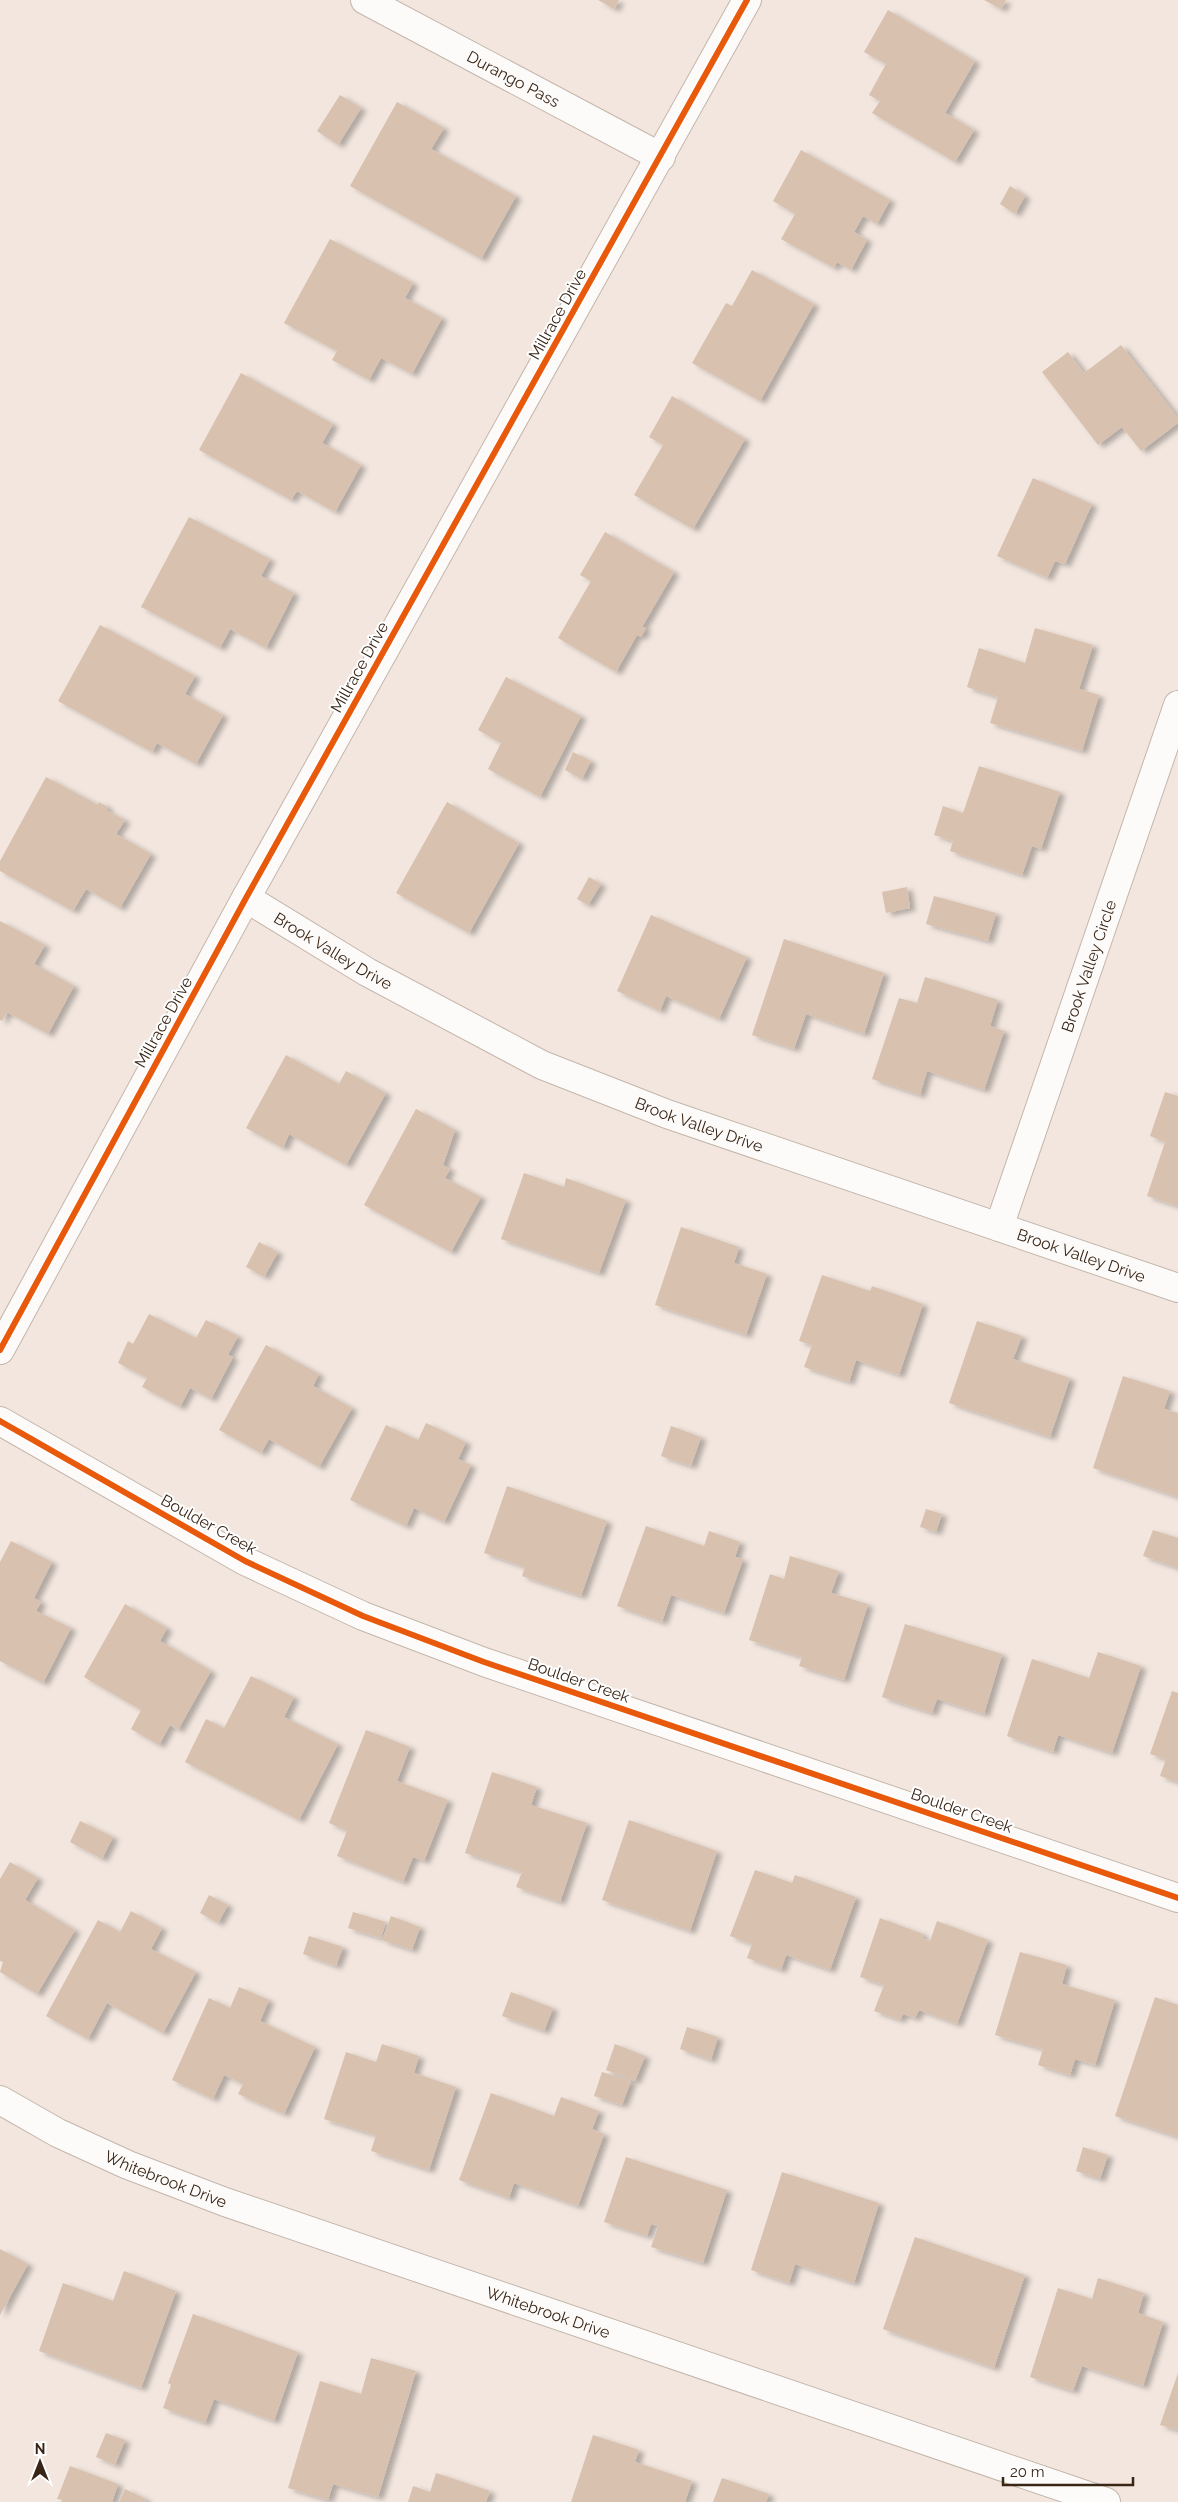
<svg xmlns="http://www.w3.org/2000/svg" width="1178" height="2502" viewBox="0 0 1178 2502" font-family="Raleway,sans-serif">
<defs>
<filter id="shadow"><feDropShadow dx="5.5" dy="3" stdDeviation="2.5" flood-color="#0004"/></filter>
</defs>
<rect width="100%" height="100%" fill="#f2e6de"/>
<!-- building -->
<g fill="#d8c1ae" filter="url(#shadow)">
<polygon points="598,0 619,0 614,9"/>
<polygon points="984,0 1006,0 1001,9"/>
<polygon points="888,10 975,61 945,113 974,130 955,162 872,113 880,101 869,95 886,64 864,52"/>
<polygon points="340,95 361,108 338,145 317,131"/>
<polygon points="397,102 444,128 431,149 516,196 481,259 350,186"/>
<polygon points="801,150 890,200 877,224 863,216 854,232 867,240 851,270 837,262 834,268 781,239 795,214 773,201"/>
<polygon points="1010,186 1025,196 1015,214 1000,204"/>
<polygon points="330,239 413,283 405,298 442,318 412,374 381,358 369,380 332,360 337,351 284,323"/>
<polygon points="752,270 814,304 760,401 692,363 726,303 732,306"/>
<polygon points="1121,345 1178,418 1178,423 1141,451 1122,427 1098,445 1042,372 1068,352 1084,373"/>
<polygon points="241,373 333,424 322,443 361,465 335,512 297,491 291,500 199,450"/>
<polygon points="672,396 745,439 693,529 634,495 663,445 649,437"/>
<polygon points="1033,478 1092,504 1065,564 1055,561 1047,578 997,556"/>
<polygon points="189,517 270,559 261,576 294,593 266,648 230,629 220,648 141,607"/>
<polygon points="605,532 674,572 642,627 646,628 641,637 637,635 616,672 558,638 591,581 580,575"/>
<polygon points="100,625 195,676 185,694 223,715 196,764 157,743 152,752 58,701"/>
<polygon points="1035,628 1093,645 1079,689 1099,695 1082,751 990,723 998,697 967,687 979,648 1025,663"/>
<polygon points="506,677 581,716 540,797 488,769 501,743 478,730"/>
<polygon points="573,752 591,761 582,779 565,770"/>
<polygon points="979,766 1060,792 1041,849 1032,846 1022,875 950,851 953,841 934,835 943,806 963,813"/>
<polygon points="46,777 98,805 99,802 108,807 106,810 125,820 116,834 151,854 120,908 86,889 73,911 0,871 0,861"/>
<polygon points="447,802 519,843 469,933 396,893"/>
<polygon points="589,877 601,884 588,905 577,899"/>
<polygon points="907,887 910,908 886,913 882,892"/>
<polygon points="934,896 996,913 988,941 926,924"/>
<polygon points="651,915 747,957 719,1019 666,996 660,1011 617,991"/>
<polygon points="0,921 45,945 34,964 74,986 48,1034 7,1012 2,1021 0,1020"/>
<polygon points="784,939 884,973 864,1034 806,1014 794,1049 752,1035"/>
<polygon points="925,977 998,1000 990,1026 1004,1031 984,1090 927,1071 920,1095 872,1079 899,998 917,1003"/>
<polygon points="286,1055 339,1084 346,1071 386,1093 346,1165 289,1134 283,1148 246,1128"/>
<polygon points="1165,1092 1178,1096 1178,1206 1147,1196 1165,1142 1150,1136"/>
<polygon points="416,1109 455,1130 443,1165 450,1169 445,1178 481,1197 451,1252 364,1205"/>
<polygon points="524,1173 564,1187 566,1178 626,1200 599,1273 501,1239"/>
<polygon points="681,1227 739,1247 734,1263 767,1274 746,1335 655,1305"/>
<polygon points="259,1242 278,1252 264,1277 246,1267"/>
<polygon points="822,1275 870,1291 872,1286 923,1304 899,1375 856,1360 849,1382 804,1367 812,1345 799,1341"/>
<polygon points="149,1314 196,1338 206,1320 238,1336 228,1355 233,1357 211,1399 190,1388 180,1407 142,1387 147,1378 118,1363 128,1341 133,1344"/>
<polygon points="977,1321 1022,1336 1013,1359 1070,1378 1050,1437 949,1403"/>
<polygon points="266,1345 319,1374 313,1386 352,1408 319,1467 269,1439 261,1453 219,1430"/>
<polygon points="1123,1376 1170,1391 1164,1409 1178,1413 1178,1497 1093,1468"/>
<polygon points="426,1423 466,1442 458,1459 471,1465 444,1522 414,1508 406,1526 350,1500 386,1425 418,1440"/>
<polygon points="671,1426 701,1437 691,1466 661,1456"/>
<polygon points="507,1486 607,1521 581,1596 522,1576 525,1567 484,1553"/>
<polygon points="926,1509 942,1514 936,1532 920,1527"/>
<polygon points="646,1526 704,1546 709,1531 740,1542 735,1557 743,1559 724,1613 671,1595 662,1622 617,1606"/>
<polygon points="1153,1530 1178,1538 1178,1568 1143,1556"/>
<polygon points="11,1541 52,1562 34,1598 41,1602 36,1611 71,1628 43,1683 0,1661 0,1562"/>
<polygon points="790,1556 839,1571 831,1593 868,1604 844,1680 799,1666 802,1657 749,1640 770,1574 784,1579"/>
<polygon points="125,1604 167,1628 160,1641 211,1671 178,1730 170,1725 159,1745 131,1729 141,1710 84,1677"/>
<polygon points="905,1624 1002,1654 984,1714 937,1699 932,1713 882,1697"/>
<polygon points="1098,1652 1141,1666 1112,1753 1058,1735 1053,1752 1007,1736 1032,1659 1089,1678"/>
<polygon points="251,1676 294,1697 284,1717 338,1744 299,1820 185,1762 206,1719 224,1728"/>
<polygon points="1172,1691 1178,1693 1178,1782 1160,1776 1166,1759 1150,1754"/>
<polygon points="366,1730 410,1747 397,1781 448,1800 424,1861 413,1857 403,1882 337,1856 347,1831 329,1823"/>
<polygon points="492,1772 537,1787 531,1805 587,1823 560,1902 516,1887 522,1872 465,1853"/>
<polygon points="629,1820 717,1851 690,1931 602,1900"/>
<polygon points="80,1821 113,1837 102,1859 70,1842"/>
<polygon points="10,1862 38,1878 25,1900 75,1930 37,1994 0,1972 3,1962 0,1961 0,1879"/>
<polygon points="755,1870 792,1883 795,1875 856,1897 830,1970 786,1955 781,1970 747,1958 752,1944 730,1936"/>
<polygon points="209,1895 228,1905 218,1923 200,1913"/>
<polygon points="131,1911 162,1928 151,1949 196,1972 163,2033 107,2003 88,2039 46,2016 98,1920 120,1932"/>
<polygon points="353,1912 386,1922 381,1938 348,1928"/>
<polygon points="391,1916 420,1927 412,1950 382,1940"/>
<polygon points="880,1918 923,1934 922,1938 930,1941 937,1921 988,1940 957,2024 919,2010 915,2018 903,2014 900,2020 874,2011 884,1985 860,1977"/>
<polygon points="309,1936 343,1947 336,1966 303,1954"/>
<polygon points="1020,1952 1067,1965 1062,1984 1115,2000 1095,2065 1075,2059 1070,2075 1038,2065 1043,2049 995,2035"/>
<polygon points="239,1987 269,2000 260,2021 315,2047 284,2114 238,2094 243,2084 224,2075 213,2099 172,2080 209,1998 230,2008"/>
<polygon points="511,1992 553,2008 544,2031 502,2016"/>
<polygon points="1155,1997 1178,2005 1178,2137 1115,2116"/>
<polygon points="687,2027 718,2037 711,2060 680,2049"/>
<polygon points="382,2044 419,2056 414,2073 456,2087 429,2170 371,2151 376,2135 324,2119 346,2052 376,2062"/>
<polygon points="615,2044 645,2056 635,2081 606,2070"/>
<polygon points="602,2072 631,2081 622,2105 594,2096"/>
<polygon points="491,2093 554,2116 561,2097 599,2111 592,2129 604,2134 578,2206 514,2183 509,2198 459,2180"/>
<polygon points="1083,2147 1108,2155 1100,2179 1076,2171"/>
<polygon points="626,2157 727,2190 703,2263 651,2247 658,2226 651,2224 647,2236 604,2222"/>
<polygon points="782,2172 879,2203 854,2283 795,2264 789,2283 751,2270"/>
<polygon points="915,2237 1025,2275 994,2368 883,2329"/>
<polygon points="0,2249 28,2264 0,2315"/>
<polygon points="124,2271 176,2291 141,2388 39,2351 63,2283 113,2301"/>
<polygon points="1098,2278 1144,2293 1138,2313 1163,2322 1143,2386 1082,2366 1073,2391 1030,2377 1058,2288 1092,2299"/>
<polygon points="193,2314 298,2352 274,2421 214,2399 205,2423 163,2408 171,2385 168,2383"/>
<polygon points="371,2358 416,2371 378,2497 333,2484 328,2500 288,2488 320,2381 361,2394"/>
<polygon points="1178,2373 1178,2430 1160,2425"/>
<polygon points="106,2433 125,2440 115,2465 96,2457"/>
<polygon points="593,2435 639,2450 635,2462 692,2481 685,2502 571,2502"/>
<polygon points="70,2466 118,2484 112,2502 61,2502 62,2500 57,2499"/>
<polygon points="436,2473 490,2491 486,2502 408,2502 413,2486 430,2492"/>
<polygon points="722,2478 769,2494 766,2502 713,2502"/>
<polygon points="125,2489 146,2499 145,2502 119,2502"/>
</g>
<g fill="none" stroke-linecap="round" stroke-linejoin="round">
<defs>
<g id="street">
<path id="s1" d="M365,0l296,157"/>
<path id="s2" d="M246,898l121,74 175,93 125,49 511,174"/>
<path id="s3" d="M999,1227l179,-522"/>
<polyline points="0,1350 246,898 747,0"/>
<polyline points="0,1421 245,1561 363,1616 484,1662 1178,1898"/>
<path id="s4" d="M0,2100l58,33 70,32 97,37 881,300"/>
</g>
</defs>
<!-- street casing -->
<use href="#street" stroke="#c4b6ab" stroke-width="30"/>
<!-- street -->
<use href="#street" stroke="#fdfbfa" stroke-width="28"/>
<defs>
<g id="cycleway">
<polyline points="0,1350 246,898 747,0"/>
<polyline points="0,1421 245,1561 363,1616 484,1662 1178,1898"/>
</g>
</defs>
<!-- cycleway casing -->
<use href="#cycleway" stroke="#fff" stroke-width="9"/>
<!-- cycleway -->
<use href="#cycleway" stroke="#e8590c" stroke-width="6"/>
</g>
<g text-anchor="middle" stroke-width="4" stroke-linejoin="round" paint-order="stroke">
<!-- street labels -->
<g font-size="16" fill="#382516" stroke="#fff">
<text dy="6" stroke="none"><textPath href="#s1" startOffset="168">Durango Pass</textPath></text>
<text transform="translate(557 314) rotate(-61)" y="6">Millrace Drive</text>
<text transform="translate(359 667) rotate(-61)" y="6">Millrace Drive</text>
<text dy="6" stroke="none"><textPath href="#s2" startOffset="102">Brook Valley Drive</textPath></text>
<text dy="6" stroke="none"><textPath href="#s3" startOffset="276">Brook Valley Circle</textPath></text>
<text transform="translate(163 1022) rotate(-61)" y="6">Millrace Drive</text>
<text dy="6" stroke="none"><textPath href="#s2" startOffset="508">Brook Valley Drive</textPath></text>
<text dy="6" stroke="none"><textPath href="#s2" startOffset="912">Brook Valley Drive</textPath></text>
<text transform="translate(209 1524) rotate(29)" y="6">Boulder Creek</text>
<text transform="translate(579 1680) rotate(19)" y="6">Boulder Creek</text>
<text transform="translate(962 1810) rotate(19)" y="6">Boulder Creek</text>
<text dy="6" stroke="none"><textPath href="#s4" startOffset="184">Whitebrook Drive</textPath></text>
<text dy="6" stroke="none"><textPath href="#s4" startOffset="589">Whitebrook Drive</textPath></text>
</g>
</g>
<!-- north arrow -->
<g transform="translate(40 2462)" stroke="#ffffff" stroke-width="4" paint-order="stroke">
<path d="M0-4L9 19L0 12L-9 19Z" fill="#382516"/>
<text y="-8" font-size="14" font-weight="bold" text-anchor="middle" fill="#382516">N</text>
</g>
<!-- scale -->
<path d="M1003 2477v8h130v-8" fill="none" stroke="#382516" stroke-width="2.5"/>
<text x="1010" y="2477" font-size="15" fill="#382516" stroke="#ffffff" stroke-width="4" paint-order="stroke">20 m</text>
</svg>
